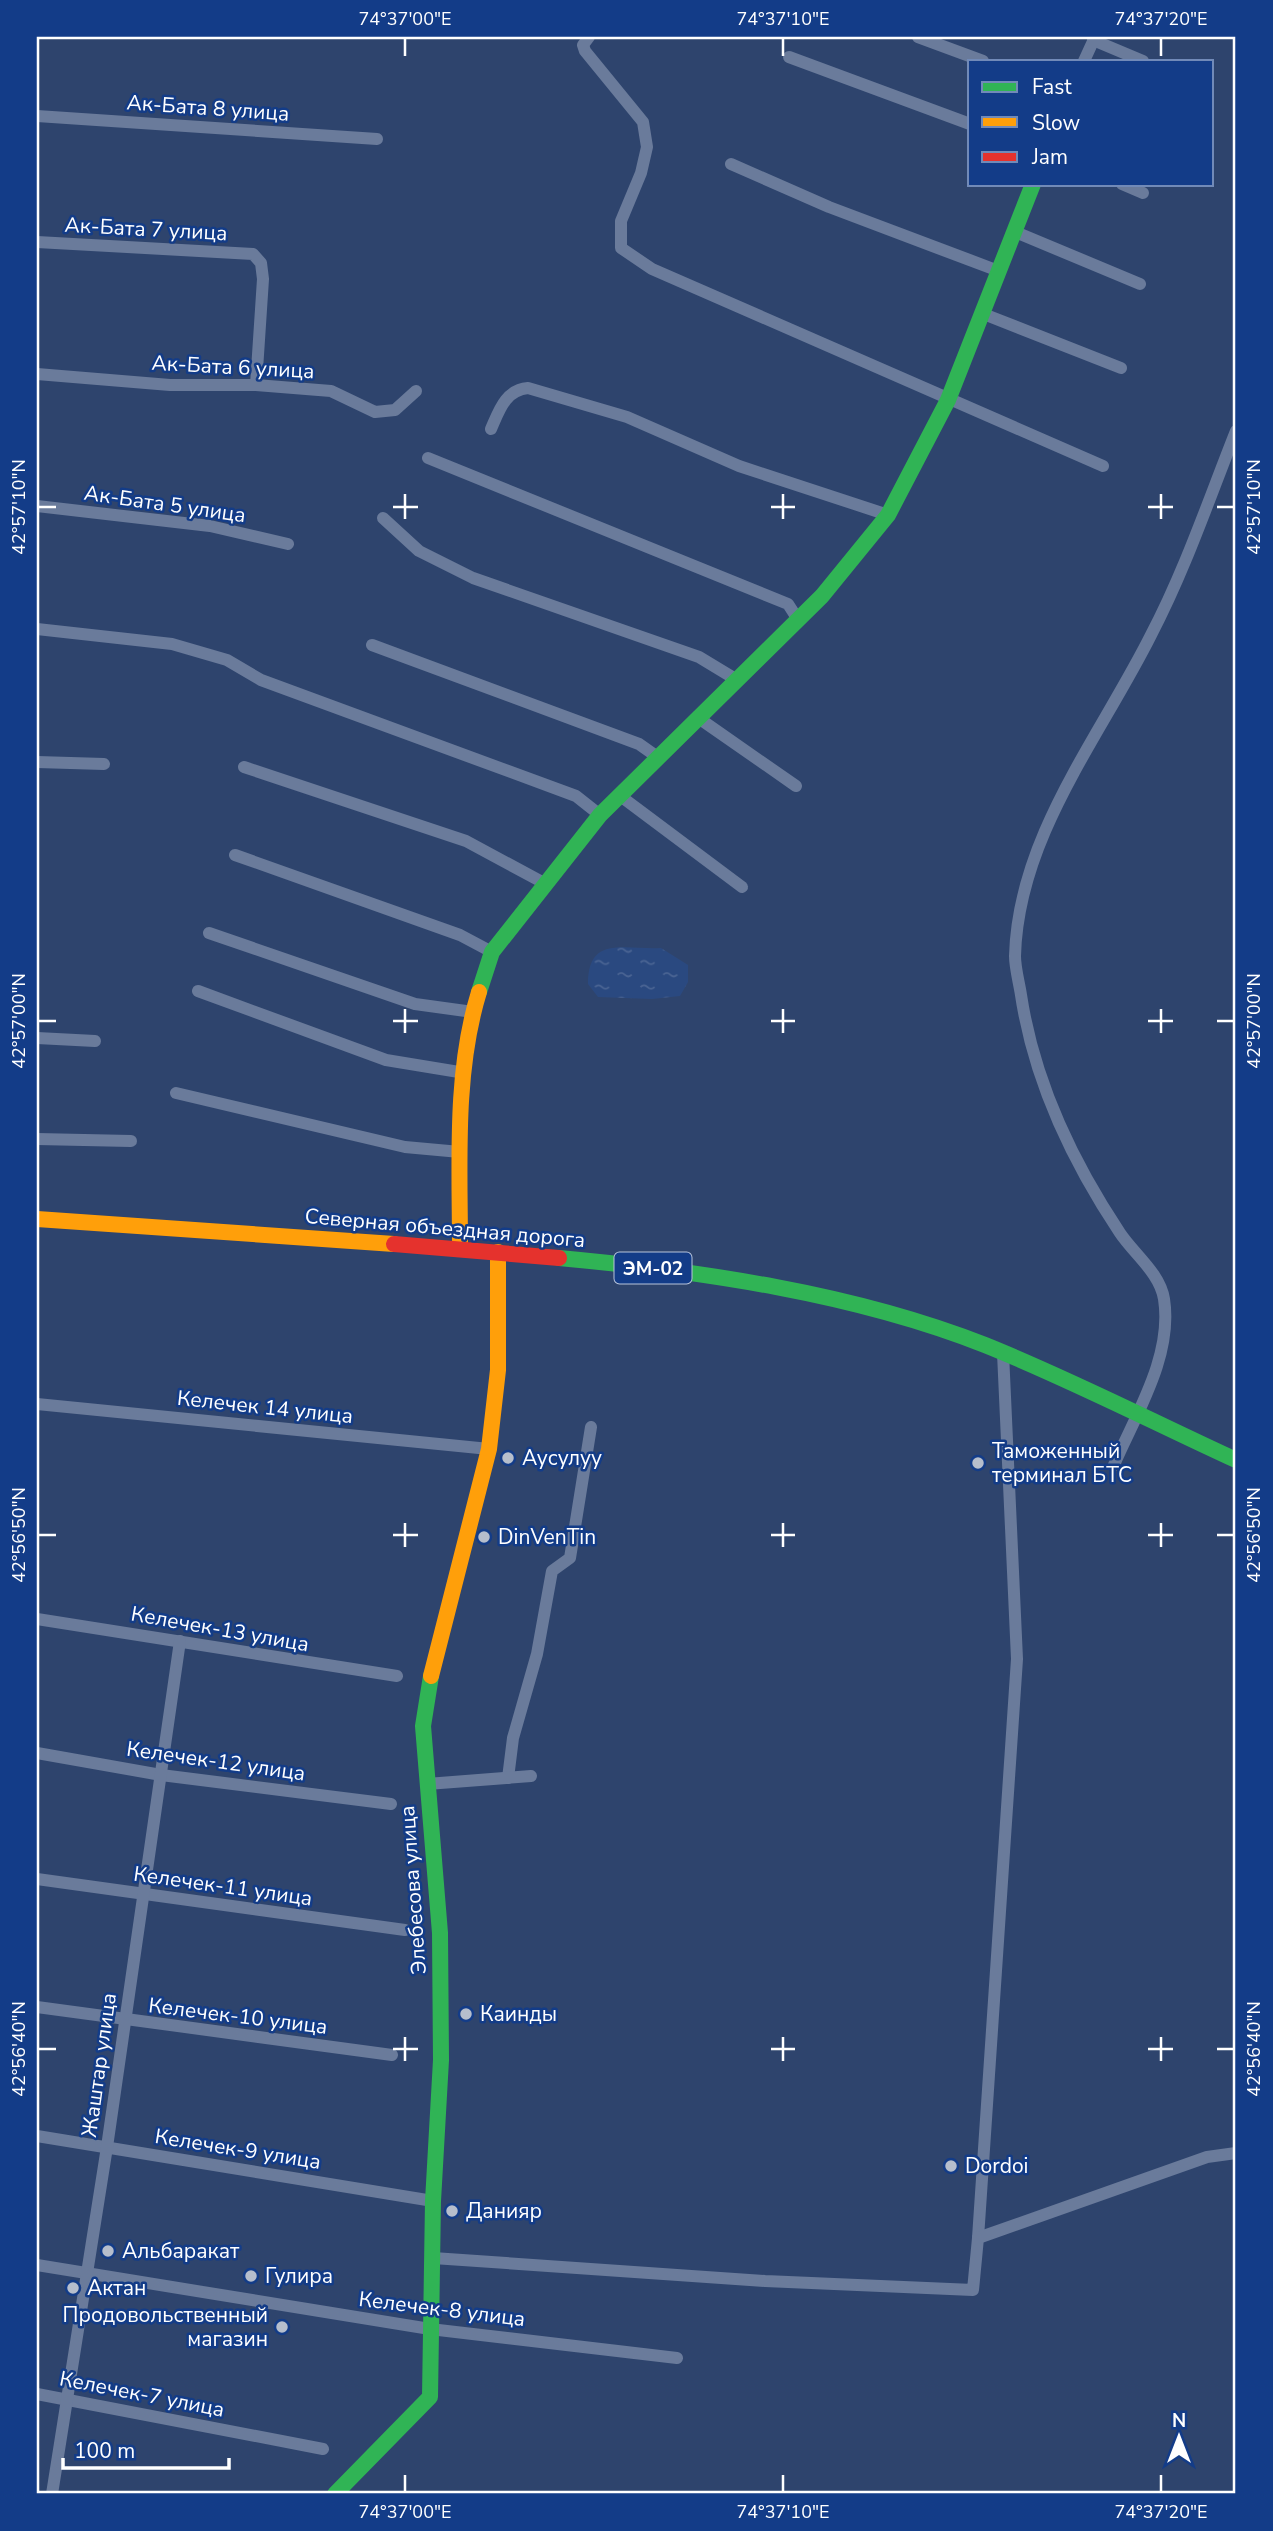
<svg xmlns="http://www.w3.org/2000/svg" width="1273" height="2531" viewBox="0 0 1273 2531" font-family="'Nunito Sans',sans-serif">
<defs>
<pattern id="water-ripples" width="26" height="14" patternUnits="userSpaceOnUse" patternTransform="scale(1.75)"><rect width="26" height="14" fill="#2a4980"/><path d="M2 4q2-2 4 0t4 0M15 11q2-2 4 0t4 0" fill="none" stroke="#4a6493"/></pattern>
</defs>
<rect width="100%" height="100%" fill="#2e446d"/>
<!-- water -->
<path fill="url(#water-ripples)" d="M661,948l27,17v17l-8,14 -28,3 -54,-2 -10,-13c0,-49 36,-34 73,-36z"/>
<g fill="none" stroke-linecap="round" stroke-linejoin="round">
<!-- street -->
<g stroke="#6a7b9b" stroke-width="12">
<polyline points="589,37 583,45 585,51 643,122 647,147 641,173 621,221 621,248 652,269 1103,466"/>
<polyline points="918,37 983,61"/>
<polyline points="1093,40 1143,61"/>
<polyline points="789,57 970,124"/>
<polyline points="1084,61 1095,37"/>
<polyline points="37,116 377,139"/>
<polyline points="731,164 829,207 996,270"/>
<polyline points="1122,184 1143,193"/>
<polyline points="1013,231 1140,284"/>
<polyline points="37,242 253,254 261,263 263,279 256,385"/>
<polyline points="981,313 1121,368"/>
<polyline points="37,374 170,385 256,385 331,391 375,412 395,410 416,391"/>
<path d="M491,429c8,-18 14,-39 37,-41l99,29 112,49 149,49"/>
<polyline points="428,458 788,604 797,618"/>
<polyline points="37,506 210,526 288,544"/>
<polyline points="383,518 419,551 473,578 699,657 737,680"/>
<polyline points="37,629 172,644 227,660 261,680 576,796 600,815"/>
<polyline points="372,645 639,744 656,756"/>
<polyline points="697,717 796,786"/>
<polyline points="37,762 104,764"/>
<polyline points="244,767 466,841 544,883"/>
<polyline points="619,795 742,887"/>
<polyline points="235,855 460,935 492,952"/>
<polyline points="209,933 415,1004 473,1012"/>
<polyline points="198,991 386,1060 465,1073"/>
<polyline points="37,1038 95,1041"/>
<polyline points="176,1093 405,1147 460,1152"/>
<polyline points="37,1139 131,1141"/>
<polyline points="37,1404 489,1449"/>
<path d="M1114,1465c22,-51 59,-109 50,-166 -4,-26 -30,-45 -44,-66 -48,-72 -86,-152 -99,-238 -2,-13 -6,-27 -6,-39 3,-119 85,-219 136,-321 34,-65 58,-136 85,-204"/>
<polyline points="37,1619 397,1676"/>
<polyline points="37,1753 161,1775 391,1804"/>
<polyline points="508,1778 513,1738 537,1654 552,1571 570,1558 591,1427"/>
<polyline points="427,1784 531,1776"/>
<polyline points="37,1879 405,1930"/>
<polyline points="37,2007 392,2055"/>
<polyline points="37,2136 433,2201"/>
<polyline points="978,2238 1017,1659 1003,1353"/>
<polyline points="433,2258 765,2281 973,2290 978,2238 1207,2157 1236,2153"/>
<polyline points="37,2265 430,2329 677,2358"/>
<polyline points="37,2394 323,2449"/>
<polyline points="52,2494 107,2147 180,1641"/>
</g>
<!-- fast -->
<g stroke="#30b455" stroke-width="16">
<polyline points="479,992 492,952 600,815 822,596 888,515 948,400 1033,184"/>
<path d="M559,1258c141,13 294,35 426,87 85,34 168,77 251,115"/>
<polyline points="335,2494 430,2397 433,2201 441,2060 440,1933 423,1726 431,1676"/>
</g>
<!-- slow -->
<g stroke="#ff9f0a" stroke-width="16">
<polyline points="37,1219 394,1244"/>
<path d="M460,1249c0,-84 -6,-176 19,-257"/>
<polyline points="431,1676 489,1449 498,1370 498,1252"/>
</g>
<!-- jam -->
<polyline stroke="#e5322d" stroke-width="16" points="394,1244 559,1258"/>
</g>
<!-- ticks -->
<path fill="none" stroke="#fff" stroke-width="2.5" d="M405,38v18M783,38v18M1161,38v18M405,494v25M783,494v25M1161,494v25M38,507h18M393,507h25M771,507h24M1148,507h25M1217,507h17M405,1009v24M783,1009v24M1161,1009v24M38,1021h18M393,1021h25M771,1021h24M1148,1021h25M1217,1021h17M405,1523v24M783,1523v24M1161,1523v24M38,1535h18M393,1535h25M771,1535h24M1148,1535h25M1217,1535h17M405,2037v24M783,2037v24M1161,2037v24M38,2049h18M393,2049h25M771,2049h24M1148,2049h25M1217,2049h17M405,2475v17M783,2475v17M1161,2475v17"/>
<!-- markers -->
<g fill="#b6becc" stroke="#133c88" stroke-width="2.5">
<circle cx="508" cy="1458" r="7"/>
<circle cx="978" cy="1463" r="7"/>
<circle cx="484" cy="1537" r="7"/>
<circle cx="466" cy="2014" r="7"/>
<circle cx="951" cy="2166" r="7"/>
<circle cx="452" cy="2211" r="7"/>
<circle cx="108" cy="2251" r="7"/>
<circle cx="251" cy="2276" r="7"/>
<circle cx="73" cy="2288" r="7"/>
<circle cx="282" cy="2327" r="7"/>
</g>
<g text-anchor="middle" stroke-width="5" stroke-linejoin="round" paint-order="stroke">
<!-- shield labels -->
<rect fill="#133c88" stroke="#b8c4db" stroke-width="2" x="614.5" y="1252.5" width="77" height="31" rx="5"/>
<g font-size="19" font-weight="bold" fill="#fff">
<text x="653" y="1275">ЭМ-02</text>
</g>
<!-- street labels -->
<g font-size="21" fill="#fff" stroke="#133c88">
<text transform="translate(208 108) rotate(4)" y="7">Ак-Бата 8 улица</text>
<text transform="translate(146 229) rotate(3)" y="7">Ак-Бата 7 улица</text>
<text transform="translate(233 367) rotate(3)" y="7">Ак-Бата 6 улица</text>
<text transform="translate(165 504) rotate(8)" y="7">Ак-Бата 5 улица</text>
<text transform="translate(445 1228) rotate(5)" y="7">Северная объездная дорога</text>
<text transform="translate(265 1407) rotate(6)" y="7">Келечек 14 улица</text>
<text transform="translate(220 1629) rotate(10)" y="7">Келечек-13 улица</text>
<text transform="translate(216 1761) rotate(8)" y="7">Келечек-12 улица</text>
<text transform="translate(223 1886) rotate(8)" y="7">Келечек-11 улица</text>
<text transform="translate(413 1890) rotate(-94)" y="7">Элебесова улица</text>
<text transform="translate(238 2016) rotate(7)" y="7">Келечек-10 улица</text>
<text transform="translate(99 2065) rotate(-82)" y="7">Жаштар улица</text>
<text transform="translate(238 2149) rotate(9)" y="7">Келечек-9 улица</text>
<text transform="translate(442 2309) rotate(7)" y="7">Келечек-8 улица</text>
<text transform="translate(142 2394) rotate(11)" y="7">Келечек-7 улица</text>
</g>
<!-- poi labels -->
<g font-size="21" fill="#fff" stroke="#133c88" text-anchor="start">
<text x="992" y="1458">Таможенный<tspan x="992" dy="24">терминал БТС</tspan></text>
<text x="522" y="1465">Аусулуу</text>
<text x="498" y="1544">DinVenTin</text>
<text x="480" y="2021">Каинды</text>
<text x="965" y="2173">Dordoi</text>
<text x="466" y="2218">Данияр</text>
<text x="122" y="2258">Альбаракат</text>
<text x="265" y="2283">Гулира</text>
<text x="87" y="2295">Актан</text>
<text x="268" y="2322" text-anchor="end">Продовольственный<tspan x="268" dy="24">магазин</tspan></text>
</g>
</g>
<!-- border -->
<rect width="1273" height="2531" fill="none" stroke="#133c88" stroke-width="77"/>
<!-- legend -->
<rect x="968" y="60" width="245" height="126" fill="#133c88" stroke="#718ab8" stroke-width="2"/>
<rect x="982" y="82" width="35" height="10" fill="#30b455" stroke="#718ab8" stroke-width="2"/>
<text x="1032" y="94" font-size="21" fill="#ffffff">Fast</text>
<rect x="982" y="117" width="35" height="10" fill="#ff9f0a" stroke="#718ab8" stroke-width="2"/>
<text x="1032" y="130" font-size="21" fill="#ffffff">Slow</text>
<rect x="982" y="152" width="35" height="10" fill="#e5322d" stroke="#718ab8" stroke-width="2"/>
<text x="1032" y="164" font-size="21" fill="#ffffff">Jam</text>
<!-- north arrow -->
<g transform="translate(1179 2437)" stroke="#133c88" stroke-width="5" paint-order="stroke">
<path d="M0-5L12 26L0 18L-12 26Z" fill="#ffffff"/>
<text y="-10" font-size="19" font-weight="bold" text-anchor="middle" fill="#ffffff">N</text>
</g>
<!-- scale -->
<path d="M63 2458v10h166v-10" fill="none" stroke="#ffffff" stroke-width="3.5"/>
<text x="74" y="2458" font-size="21" fill="#ffffff" stroke="#133c88" stroke-width="5" paint-order="stroke">100 m</text>
<rect x="38" y="38" width="1196" height="2454" fill="none" stroke="#fff" stroke-width="2.5"/>
<g font-size="18" text-anchor="middle" fill="#fff">
<text x="405" y="25">74°37'00"E</text>
<text x="783" y="25">74°37'10"E</text>
<text x="1161" y="25">74°37'20"E</text>
<text transform="translate(19 507) rotate(-90)" y="6">42°57'10"N</text>
<text transform="translate(1254 507) rotate(-90)" y="6">42°57'10"N</text>
<text transform="translate(19 1021) rotate(-90)" y="6">42°57'00"N</text>
<text transform="translate(1254 1021) rotate(-90)" y="6">42°57'00"N</text>
<text transform="translate(19 1535) rotate(-90)" y="6">42°56'50"N</text>
<text transform="translate(1254 1535) rotate(-90)" y="6">42°56'50"N</text>
<text transform="translate(19 2049) rotate(-90)" y="6">42°56'40"N</text>
<text transform="translate(1254 2049) rotate(-90)" y="6">42°56'40"N</text>
<text x="405" y="2518">74°37'00"E</text>
<text x="783" y="2518">74°37'10"E</text>
<text x="1161" y="2518">74°37'20"E</text>
</g>
</svg>
